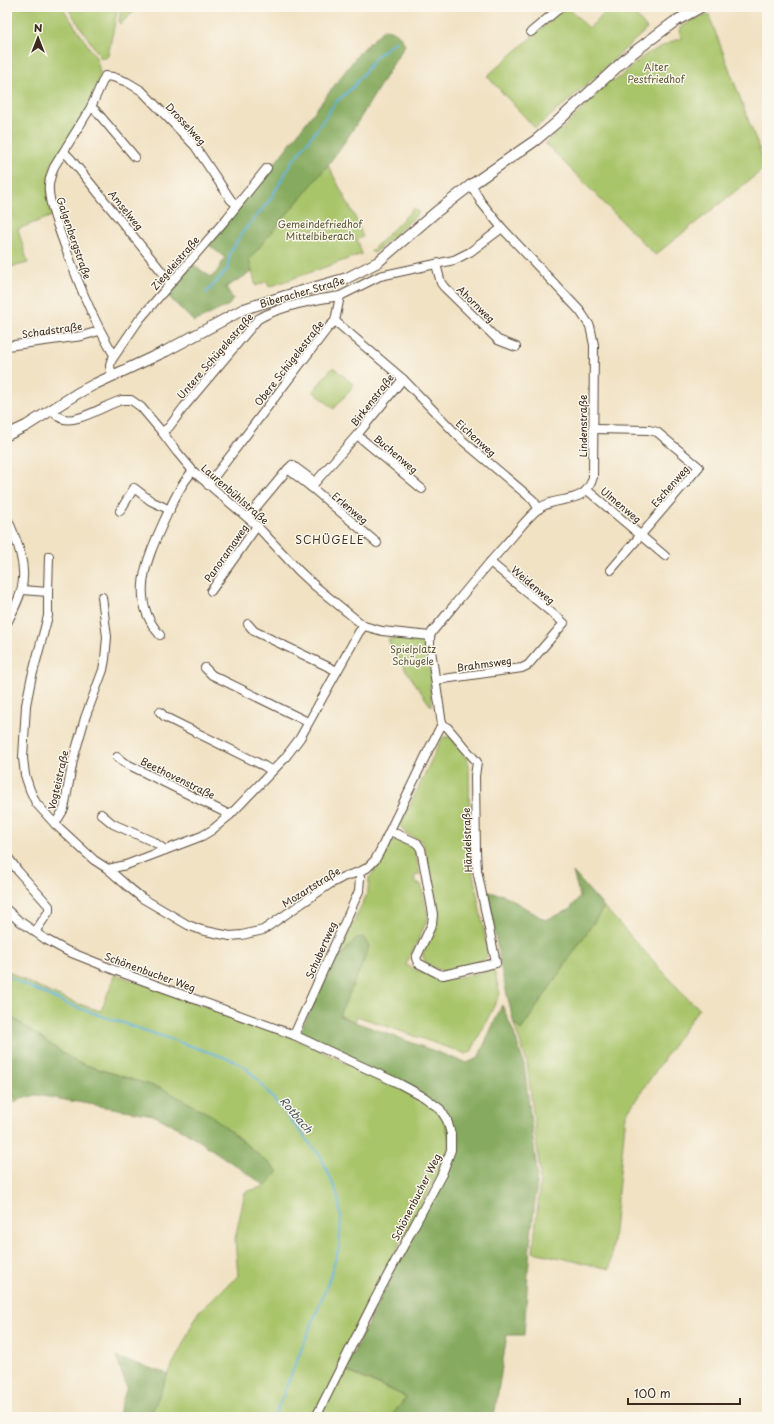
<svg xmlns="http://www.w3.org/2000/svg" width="774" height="1424" viewBox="0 0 774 1424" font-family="'Playpen Sans',sans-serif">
<rect width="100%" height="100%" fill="#fbf7ec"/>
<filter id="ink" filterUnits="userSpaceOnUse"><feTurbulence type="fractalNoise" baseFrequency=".025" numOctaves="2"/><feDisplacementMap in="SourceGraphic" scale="8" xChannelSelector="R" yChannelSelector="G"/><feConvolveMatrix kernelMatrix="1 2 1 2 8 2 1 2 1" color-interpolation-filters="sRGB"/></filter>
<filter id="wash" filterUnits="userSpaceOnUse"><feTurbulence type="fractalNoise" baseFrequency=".012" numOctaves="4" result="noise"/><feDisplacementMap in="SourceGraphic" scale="16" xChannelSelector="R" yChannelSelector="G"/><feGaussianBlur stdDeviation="0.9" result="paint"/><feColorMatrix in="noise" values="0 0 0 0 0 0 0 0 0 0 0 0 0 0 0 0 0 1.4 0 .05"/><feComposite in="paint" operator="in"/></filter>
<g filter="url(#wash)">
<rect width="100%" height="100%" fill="#f1e2c4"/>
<!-- green -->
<g fill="#a9c56b" stroke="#727844">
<polygon points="7,7 62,7 97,59 100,73 98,82 88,107 51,166 52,216 18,229 28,263 7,268"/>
<polygon points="67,7 118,7 108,56 106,58 101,58"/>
<polygon points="121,7 139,7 120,24 119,21"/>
<polygon points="566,7 568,7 589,28 611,7 629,7 647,29 565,104 535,128 487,76"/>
<polygon points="709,15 766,167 655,255 545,143 568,124 611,79 614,82 645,55 677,39 681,39 680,28 693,20"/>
<polygon points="328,165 354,215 363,237 357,239 362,254 269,287 267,281 256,286 249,260 277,224"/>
<polygon points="414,208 419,213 374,253 371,251"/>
<polygon points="333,367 354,385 334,409 313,391"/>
<polygon points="399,638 418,639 426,648 432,683 430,685 432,705 430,705 394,653 388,639"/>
<polygon points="444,737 449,737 451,738 466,756 469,765 470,857 488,953 487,957 480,962 480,964 442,971 427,964 423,957 423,953 437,922 437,913 424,845 421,841 405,833 405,832 401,827 401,824 441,740"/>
<polygon points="397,840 412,847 415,851 420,875 414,876 416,884 421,884 428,915 427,921 406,965 440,981 494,970 500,994 471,1052 466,1054 357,1016 355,1022 339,1015 363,963 369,946 356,938 341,956 335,961 368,892 369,878 383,860 391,843"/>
<polygon points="604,907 688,999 699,1008 626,1114 610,1269 533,1252 539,1193 540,1172 527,1063 514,1024 521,1030"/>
<path d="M7,970c30,19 60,31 94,41l14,-37 181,65 126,60 15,12 7,10 4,13v16l-9,23 -70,126 -31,69 69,29 -17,20h-240l18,-43 31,-63 39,-35 -3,-37 10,-47 21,-6 -103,-97 -87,-27 -69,-48z"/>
<polygon points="7,1090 18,1100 7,1107"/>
</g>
<!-- forest -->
<g fill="#86aa5f" stroke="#606a3e">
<path d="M384,29c11,1 16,5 21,16 -26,40 -48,83 -78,121 -25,32 -53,62 -78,94l3,12 -26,15 7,12 -4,6 -35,17 -27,-27 25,-31 19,13 5,-4 9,-15 -16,-13 60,-74 91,-119z"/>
<polygon points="573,872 604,907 521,1030 514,1024 501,969 488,892 504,895 545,920 569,910 580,897"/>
<polygon points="363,937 369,946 363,963 339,1016 467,1063 478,1058 502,1005 514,1033 524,1064 537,1172 536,1192 530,1245 524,1335 507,1335 494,1417 390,1417 407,1397 345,1370 453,1151 442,1108 300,1033 309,1013 335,961 341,956 356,938"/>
<polygon points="7,1014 76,1062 163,1089 211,1115 278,1171 266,1186 183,1130 153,1115 36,1095 18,1100 7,1090"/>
<polygon points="116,1357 168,1374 150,1417 117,1417 127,1387"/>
</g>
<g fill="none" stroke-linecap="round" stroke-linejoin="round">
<!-- stream -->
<g stroke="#60b1db" stroke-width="2">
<polyline points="206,293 227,270 230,253 242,233 270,200 292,162 315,132 335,103 354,86 377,56 396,41"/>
<polyline points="7,975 19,982 67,1004 232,1060 246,1068 258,1080 321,1157 337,1193 341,1217 339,1248 327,1286 274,1417"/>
</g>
</g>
</g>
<g filter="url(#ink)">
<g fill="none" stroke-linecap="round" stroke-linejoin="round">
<defs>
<g id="minor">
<polyline points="531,32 561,7"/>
<polyline points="91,107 96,111 135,157"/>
<polyline points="64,152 70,158 171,283"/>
<polyline points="436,264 441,283 444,287 498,340 516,347"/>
<polyline points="7,346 82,336 99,331"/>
<path d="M114,355c-23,-38 -37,-76 -52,-117 -5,-15 -12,-31 -13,-47 -1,-9 2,-16 5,-24l37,-60 14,-31 8,1 14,5 15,9 53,55 36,54 6,5"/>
<polyline points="112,375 110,366 111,361 139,320 227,218 267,168"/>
<polyline points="403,379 462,440 533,500 539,509"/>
<path d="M53,409c2,3 3,6 6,8 15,10 47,-13 63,-17h9l10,7 21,25 15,20 16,19 64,55 41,44 17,16 49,40 18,5 48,5"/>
<polyline points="593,429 649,430 657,432 699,467 611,570"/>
<path d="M162,432l7,-5 15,-20 74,-88c20,-12 58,-20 82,-23"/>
<polyline points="357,435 422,489"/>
<polyline points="288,469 292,465 315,482"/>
<polyline points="208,485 327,329 335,321 340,296 380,276 454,260 470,252 502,228"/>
<polyline points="311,487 377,543"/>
<polyline points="587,490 665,556"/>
<polyline points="120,511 134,488 151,501 170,510"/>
<polyline points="248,517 288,469 311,487 357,435 403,379 335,321"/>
<path d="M7,518c10,22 21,49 14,73 -3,11 -9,22 -14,32"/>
<path d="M22,590l26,2v24l-17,64 -5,25 -3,53 2,17 5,15 6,13 19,21 39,36 14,9 18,16 16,13 46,27 13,5 19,4 10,2 12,-1 21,-5 67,-46 13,-7 16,-5 8,-4 8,-8 5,-9 49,-102 13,-25 -12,-80v-8l2,-4c24,-29 48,-59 73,-87 11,-12 21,-26 33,-36 20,-15 47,-2 55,-32l1,-132 -4,-19 -10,-15 -78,-83 -21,-26 -10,-17"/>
<polyline points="211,591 257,526"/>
<polyline points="48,592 49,556"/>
<polyline points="248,624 254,631 337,671"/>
<path d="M160,635c-32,-36 -13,-76 4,-114 8,-17 16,-36 29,-50"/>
<polyline points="205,668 212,675 308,722"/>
<polyline points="436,680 522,668 528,665 564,623 490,562"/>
<polyline points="160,712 165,717 264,766 272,771"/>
<polyline points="117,757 123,762 230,815"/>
<polyline points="101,814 113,824 154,842 165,850"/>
<polyline points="55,824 64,809 73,760 85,718 103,670 105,659 107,637 102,597"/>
<polyline points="390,831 417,843 421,849 433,914 432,924 416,958 418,963 439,974 443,975 496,963 477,870 476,852 475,776 477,762 447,727 442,724"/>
<polyline points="7,856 18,871 49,906 49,911 35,932"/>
<polyline points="108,869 126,865 202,836 212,830 230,815 284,759 300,738 359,632 364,626"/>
<polyline points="7,910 18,920 45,939 67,951 117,971 294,1035 400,1084 424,1097 440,1109 447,1120 451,1134 451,1150 442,1174 374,1301 316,1417"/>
<polyline points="294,1035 359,891 360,877 359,872"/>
</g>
<polyline id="tertiary" points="7,435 26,426 78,393 95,384 166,351 244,309 285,296 347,278 378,262 436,212 471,185 536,140 556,123 630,55 674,22 701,7"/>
</defs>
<!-- minor casing -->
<use href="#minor" stroke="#564637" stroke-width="10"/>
<!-- tertiary casing -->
<use href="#tertiary" stroke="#564637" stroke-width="12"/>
<!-- minor -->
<use href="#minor" stroke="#fff" stroke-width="8"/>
<!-- tertiary -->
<use href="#tertiary" stroke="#fff" stroke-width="10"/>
</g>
</g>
<g text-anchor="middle" stroke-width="3" stroke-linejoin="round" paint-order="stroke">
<!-- park labels -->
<g font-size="10" fill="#5c5835" stroke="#fbf7ec">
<text x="656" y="71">Alter<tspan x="656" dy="12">Pestfriedhof</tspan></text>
<text x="320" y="228">Gemeindefriedhof<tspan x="320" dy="12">Mittelbiberach</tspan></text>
<text x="413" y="653">Spielplatz<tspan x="413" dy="12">Schügele</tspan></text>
</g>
<!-- street labels -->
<g font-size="10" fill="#3b2a1e" stroke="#fbf7ec">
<text transform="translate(186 124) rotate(47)" y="4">Drosselweg</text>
<text transform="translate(126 210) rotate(51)" y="4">Amselweg</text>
<text transform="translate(74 238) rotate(71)" y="4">Galgenbergstraße</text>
<text transform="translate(175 263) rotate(-49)" y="4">Ziegeleistraße</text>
<text transform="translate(302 292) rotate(-16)" y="4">Biberacher Straße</text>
<text transform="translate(476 304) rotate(44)" y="4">Ahornweg</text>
<text transform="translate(52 330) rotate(-8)" y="4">Schadstraße</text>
<text transform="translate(215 356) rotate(-49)" y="4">Untere Schügelestraße</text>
<text transform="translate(289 363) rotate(-52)" y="4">Obere Schügelestraße</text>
<text transform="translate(372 400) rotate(-52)" y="4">Birkenstraße</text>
<text transform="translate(583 426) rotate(-90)" y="4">Lindenstraße</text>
<text transform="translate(476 438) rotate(42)" y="4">Eichenweg</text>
<text transform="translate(396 454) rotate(40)" y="4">Buchenweg</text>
<text transform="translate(670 486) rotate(-49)" y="4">Eschenweg</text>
<text transform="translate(235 494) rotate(41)" y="4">Laurenbühlstraße</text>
<text transform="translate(621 505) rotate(40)" y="4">Ulmenweg</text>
<text transform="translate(350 508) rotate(40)" y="4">Erlenweg</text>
<text transform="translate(226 553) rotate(-55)" y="4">Panoramaweg</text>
<text transform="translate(533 585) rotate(40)" y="4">Weidenweg</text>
<text transform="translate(484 664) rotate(-8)" y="4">Brahmsweg</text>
<text transform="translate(178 778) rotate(26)" y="4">Beethovenstraße</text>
<text transform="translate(58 780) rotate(-77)" y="4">Vogteistraße</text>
<text transform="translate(467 840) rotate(-92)" y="4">Händelstraße</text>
<text transform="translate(311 887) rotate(-32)" y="4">Mozartstraße</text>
<text transform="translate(321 950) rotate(-66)" y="4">Schubertweg</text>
<text transform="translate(150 972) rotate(20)" y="4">Schönenbucher Weg</text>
<text transform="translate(416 1197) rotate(-63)" y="4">Schönenbucher Weg</text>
</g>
<!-- neighbourhood labels -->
<g font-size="11" letter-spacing="1" fill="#3b2a1e" stroke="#fbf7ec">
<text x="330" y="544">SCHÜGELE</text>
</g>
<!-- water labels -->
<g font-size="11" font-style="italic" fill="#485960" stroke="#fbf7ec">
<text transform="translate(296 1115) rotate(50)" y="4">Rotbach</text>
</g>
</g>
<!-- margin -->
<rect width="774" height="1424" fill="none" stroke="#fbf7ec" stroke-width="24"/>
<!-- north arrow -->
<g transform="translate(38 38)" stroke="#fbf7ec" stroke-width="3" paint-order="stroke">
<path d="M0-3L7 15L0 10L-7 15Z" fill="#3b2a1e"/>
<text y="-6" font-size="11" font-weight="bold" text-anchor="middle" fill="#3b2a1e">N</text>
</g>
<!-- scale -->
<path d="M628 1398v6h112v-6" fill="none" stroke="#3b2a1e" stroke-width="2"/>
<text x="634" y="1398" font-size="12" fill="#3b2a1e" stroke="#fbf7ec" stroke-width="3" paint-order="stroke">100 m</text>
</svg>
